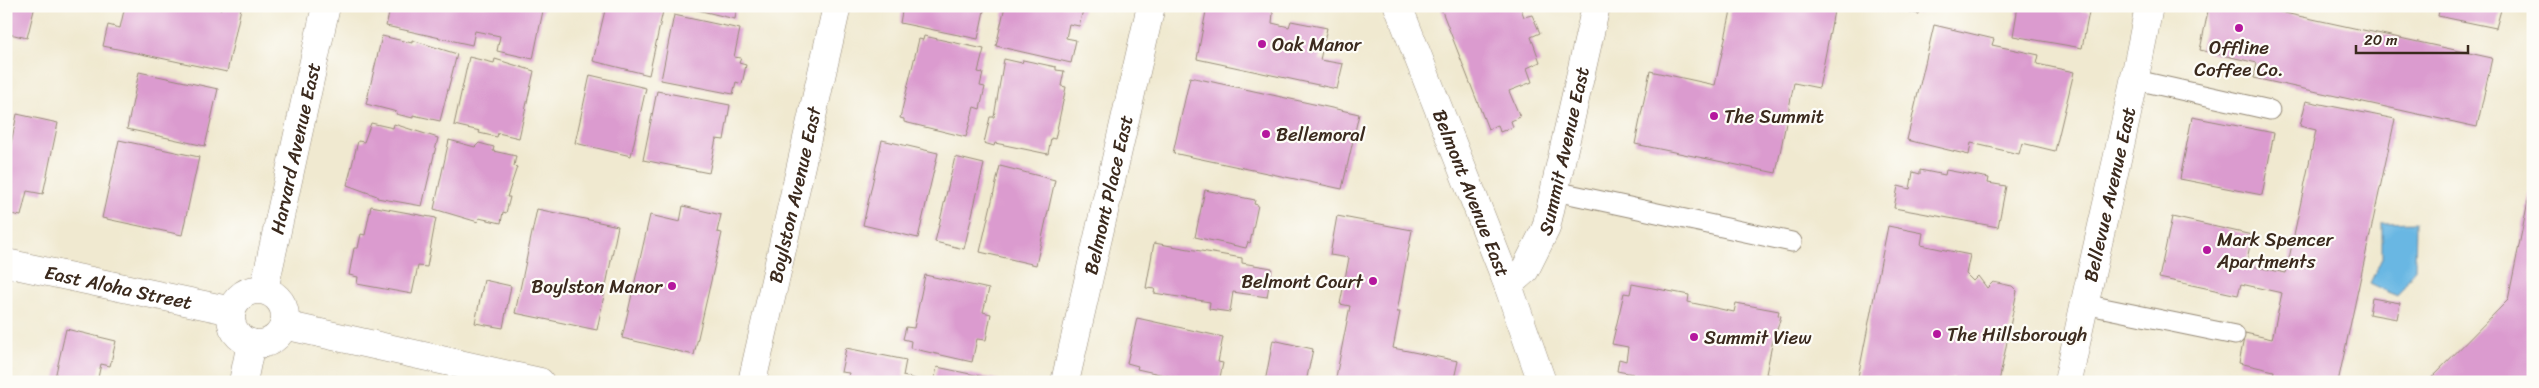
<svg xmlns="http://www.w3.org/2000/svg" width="2539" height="388" viewBox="0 0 2539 388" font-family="Sriracha,sans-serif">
<rect width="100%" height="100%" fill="#fdfcf7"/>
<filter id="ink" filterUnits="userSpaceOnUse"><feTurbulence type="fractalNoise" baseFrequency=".02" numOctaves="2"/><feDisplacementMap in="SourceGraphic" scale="10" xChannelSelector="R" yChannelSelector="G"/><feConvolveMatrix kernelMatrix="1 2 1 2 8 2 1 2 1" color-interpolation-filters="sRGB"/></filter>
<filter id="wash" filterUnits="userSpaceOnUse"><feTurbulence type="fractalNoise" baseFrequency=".0096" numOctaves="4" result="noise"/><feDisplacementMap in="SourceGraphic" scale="20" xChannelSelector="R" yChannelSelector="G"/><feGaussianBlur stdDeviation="1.12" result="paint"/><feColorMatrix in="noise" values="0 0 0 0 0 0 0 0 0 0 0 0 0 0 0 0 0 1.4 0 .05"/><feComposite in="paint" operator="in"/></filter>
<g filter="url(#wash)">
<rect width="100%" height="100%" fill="#f0e9d0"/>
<!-- water -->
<polygon fill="#69b7e3" stroke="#527080" points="2416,222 2415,269 2397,296 2370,283 2382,258 2382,223"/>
<g id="blocks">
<!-- building -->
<g fill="#db9bcf">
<polygon points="6,6 35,6 27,38 6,33"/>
<polygon points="125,6 207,6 221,9 221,6 241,8 227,72 103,46 108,25 120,28"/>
<polygon points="391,6 544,6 533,59 497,51 500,36 475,31 472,45 386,26"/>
<polygon points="606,6 642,6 663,11 649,75 593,61"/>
<polygon points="681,6 737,6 735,19"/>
<polygon points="903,6 985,6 978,39 900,23"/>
<polygon points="1005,6 1084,6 1079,26 1069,24 1066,38 1076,40 1071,63 996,46"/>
<polygon points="1207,6 1266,6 1273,13 1272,23 1289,27 1291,21 1327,28 1320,60 1343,64 1337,89 1197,59"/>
<polygon points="1440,6 1520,6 1524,17 1532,15 1540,33 1531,37 1540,62 1527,68 1532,82 1509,91 1520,117 1511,121 1513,127 1500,132 1498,125 1488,129"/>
<polygon points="1732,6 1835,6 1819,88 1794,83 1776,173 1635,144 1650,71 1715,85"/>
<polygon points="1884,6 1921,6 1919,14"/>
<polygon points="2018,6 2056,9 2058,6 2089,12 2082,48 2013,36"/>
<polygon points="2209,6 2281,6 2280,12 2492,58 2477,127 2254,78 2257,63 2200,50"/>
<polygon points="2440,6 2502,6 2496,28 2438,16"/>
<polygon points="674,15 740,29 734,57 741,58 739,63 746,65 742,84 736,82 733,94 661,80"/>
<polygon points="1934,25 1994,39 1992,45 2039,55 2037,64 2074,72 2055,151 2022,143 2019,154 1971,143 1969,155 1907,140"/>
<polygon points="382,36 412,43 412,40 457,54 440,121 413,115 413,118 396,114 397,112 366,104"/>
<polygon points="924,36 984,49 978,72 983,73 980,86 985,87 980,109 974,107 966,137 904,122 904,119 900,118 919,39 923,40"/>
<polygon points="469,57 494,63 495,59 534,71 519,138 498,133 497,137 479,133 480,131 454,125"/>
<polygon points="1004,59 1022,63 1023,60 1056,67 1056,70 1064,71 1061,86 1066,87 1055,139 1051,138 1048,154 995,143 994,146 984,143 990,117 994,117"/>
<polygon points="139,72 218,89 205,146 127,129"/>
<polygon points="590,75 646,88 631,156 575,143"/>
<polygon points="1190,77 1359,114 1342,189 1173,153"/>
<polygon points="657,91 730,105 724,140 716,139 709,173 643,160"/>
<polygon points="2306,101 2395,119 2338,382 2272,382 2274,371 2239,363 2245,333 2272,339 2282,293 2241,284 2238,295 2159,278 2172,217 2252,235 2246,265 2286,273 2316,130 2300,126"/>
<polygon points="17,114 58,123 43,194 27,191 21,216 6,213 6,168"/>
<polygon points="2192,117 2274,133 2262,195 2180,179"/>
<polygon points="371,123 393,128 394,124 438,138 422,206 377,198 377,196 347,185 358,141 364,142"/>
<polygon points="119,140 199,157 182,235 102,218"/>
<polygon points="449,140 475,147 479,143 494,147 493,151 516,156 514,166 517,167 507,197 510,197 506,213 503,212 501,223 479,218 478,222 434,209"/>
<polygon points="882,140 938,153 918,238 863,225"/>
<polygon points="955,157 984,164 964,249 935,242"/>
<polygon points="1000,166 1055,180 1036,265 980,252"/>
<polygon points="1920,170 1945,175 1946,170 1989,178 1988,183 2006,186 1998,227 1894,208 1898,186 1910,189 1913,172 1920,174"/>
<polygon points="2532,181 2533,382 2427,382 2508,300"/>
<polygon points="1205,190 1255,200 1254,204 1258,205 1250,243 1248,242 1246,248 1195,237"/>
<polygon points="371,206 436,218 427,267 418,266 412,294 357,284 358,277 349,275 354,248 358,248 361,234 365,235"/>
<polygon points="683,206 721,215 717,232 722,233 694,355 622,338 650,215 680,222"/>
<polygon points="537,209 618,226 597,330 515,313"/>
<polygon points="1337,216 1412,230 1397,312 1400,312 1393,348 1458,361 1454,379 1465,382 1335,382 1350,306 1340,304 1349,258 1330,255"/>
<polygon points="1888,226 1923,233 1921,245 1970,255 1966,274 1973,281 1978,276 1987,288 1993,282 2012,286 2017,291 1999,382 1955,382 1953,377 1945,382 1857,382"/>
<polygon points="1154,243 1242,258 1242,263 1272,268 1267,297 1233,292 1230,312 1209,309 1210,302 1154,293 1155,289 1146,288"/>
<polygon points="925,275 989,289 983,312 991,314 986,340 977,339 972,362 910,348 911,341 903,339 906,327 914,328"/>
<polygon points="484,280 511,286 503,328 475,323"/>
<polygon points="1632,284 1689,295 1688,302 1734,312 1736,303 1779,311 1778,315 1781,316 1777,330 1775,330 1766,374 1771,375 1769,382 1631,382 1633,374 1617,371 1619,359 1626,361 1628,347 1612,344 1624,293 1630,294"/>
<polygon points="2372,298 2400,303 2397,319 2369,314"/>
<polygon points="1137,318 1223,337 1218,362 1223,363 1219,382 1195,382 1137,369 1138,366 1127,363"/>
<polygon points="66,329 116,341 110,366 101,364 97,382 54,382"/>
<polygon points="1273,340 1313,349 1306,382 1265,382"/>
<polygon points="846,348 906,360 903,376 927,382 847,382 849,373 841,372"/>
<polygon points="937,367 999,380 999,382 934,382"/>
</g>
</g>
</g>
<g filter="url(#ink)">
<use href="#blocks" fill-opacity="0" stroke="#968a77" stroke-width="1"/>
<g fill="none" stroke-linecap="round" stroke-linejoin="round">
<defs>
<g id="lane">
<polyline points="2136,80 2270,110"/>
<polyline points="1555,191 1792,242"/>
<polyline points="2084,304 2235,335"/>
</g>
<g id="street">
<path id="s1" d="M6,263l226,48"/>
<path id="s2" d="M1508,285l17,-15 21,-42 50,-222"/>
<circle cx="258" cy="317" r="27"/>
<path id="s3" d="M264,290l62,-284"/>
<polyline points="284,325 540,382"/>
<polyline points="243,382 251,343"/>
<path id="s4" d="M752,382l85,-376"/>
<path id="s5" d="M1065,382l86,-376"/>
</g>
<g id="secondary">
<path id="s6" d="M1398,6l110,279 34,97"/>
<path id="s7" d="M2068,382c25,-126 58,-250 81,-376"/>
</g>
</defs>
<!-- lane casing -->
<use href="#lane" stroke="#968a77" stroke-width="21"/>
<!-- street casing -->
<use href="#street" stroke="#968a77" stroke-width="29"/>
<!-- secondary casing -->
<use href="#secondary" stroke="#968a77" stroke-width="29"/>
<!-- lane -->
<use href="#lane" stroke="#fff" stroke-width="19"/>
<!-- street -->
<use href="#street" stroke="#fff" stroke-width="28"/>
<!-- secondary -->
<use href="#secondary" stroke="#fff" stroke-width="28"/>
</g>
</g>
<!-- markers -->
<g fill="#b5179e" stroke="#fdfcf7" stroke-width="2">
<circle cx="2239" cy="28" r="5"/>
<circle cx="1262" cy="44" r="5"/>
<circle cx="1714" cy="116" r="5"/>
<circle cx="1266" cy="134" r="5"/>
<circle cx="2207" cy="250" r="5"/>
<circle cx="1373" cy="281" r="5"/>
<circle cx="672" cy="286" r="5"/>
<circle cx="1937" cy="334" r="5"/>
<circle cx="1694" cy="337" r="5"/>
</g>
<g text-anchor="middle" stroke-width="4.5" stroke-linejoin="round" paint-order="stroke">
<!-- poi labels -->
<g font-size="19" fill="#3b2a1e" stroke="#fdfcf7" text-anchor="start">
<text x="1272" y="51">Oak Manor</text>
<text x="2239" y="54" text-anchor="middle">Offline<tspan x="2239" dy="22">Coffee Co.</tspan></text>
<text x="1724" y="123">The Summit</text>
<text x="1276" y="141">Bellemoral</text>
<text x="2217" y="246">Mark Spencer<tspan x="2217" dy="22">Apartments</tspan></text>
<text x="1363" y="288" text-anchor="end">Belmont Court</text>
<text x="662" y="293" text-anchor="end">Boylston Manor</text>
<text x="1947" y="341">The Hillsborough</text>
<text x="1704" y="344">Summit View</text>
</g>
<!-- street labels -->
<g font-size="19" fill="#3b2a1e" stroke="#fdfcf7">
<text dy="7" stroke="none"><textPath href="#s3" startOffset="145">Harvard Avenue East</textPath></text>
<text dy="7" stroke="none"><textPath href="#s2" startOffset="149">Summit Avenue East</textPath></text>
<text dy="7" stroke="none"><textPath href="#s6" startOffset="201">Belmont Avenue East</textPath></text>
<text dy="7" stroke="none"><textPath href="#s4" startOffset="192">Boylston Avenue East</textPath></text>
<text dy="7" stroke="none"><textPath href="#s5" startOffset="192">Belmont Place East</textPath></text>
<text dy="7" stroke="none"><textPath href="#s7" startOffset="192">Bellevue Avenue East</textPath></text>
<text dy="7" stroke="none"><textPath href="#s1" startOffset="115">East Aloha Street</textPath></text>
</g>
</g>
<!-- margin -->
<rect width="2539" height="388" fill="none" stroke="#fdfcf7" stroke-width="25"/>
<!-- scale -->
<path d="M2356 45v8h112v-8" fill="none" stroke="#3b2a1e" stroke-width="2.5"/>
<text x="2364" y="45" font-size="15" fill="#3b2a1e" stroke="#fdfcf7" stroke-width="4" paint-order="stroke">20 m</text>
</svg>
